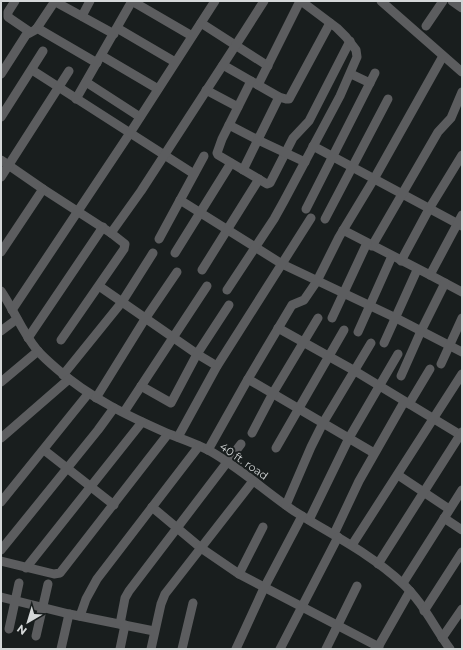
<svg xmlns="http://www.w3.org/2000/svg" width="463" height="650" viewBox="0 0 463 650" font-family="Montserrat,sans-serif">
<rect width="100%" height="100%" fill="#191e1e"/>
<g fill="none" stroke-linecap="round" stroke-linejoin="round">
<!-- minor -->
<g stroke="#5c5d5f" stroke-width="9">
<polyline points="15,1 8,12 8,17 30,32"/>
<polyline points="54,1 114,34"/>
<polyline points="132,1 192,36"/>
<polyline points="381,1 462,72"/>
<polyline points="452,1 462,8"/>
<polyline points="82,16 90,1"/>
<polyline points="201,23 268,66"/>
<polyline points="426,26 443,1"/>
<polyline points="37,28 97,63"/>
<polyline points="117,28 175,62"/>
<polyline points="102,56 158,89"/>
<polyline points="223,65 279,97 286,99 289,99 330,23"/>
<polyline points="32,70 194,174"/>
<path d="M1,74l25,-39c4,-3 8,-3 11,-7l18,-27"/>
<polyline points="351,74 370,83"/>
<polyline points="251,81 222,139 217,153 218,155 267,184 270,183 293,138 309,121 350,41"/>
<polyline points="86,82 140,117"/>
<polyline points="258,85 300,1"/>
<polyline points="206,90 238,107"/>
<polyline points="76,99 132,1"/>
<polyline points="1,117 43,51"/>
<polyline points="229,125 258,140 305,162"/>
<polyline points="313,146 462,226"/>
<polyline points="1,160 43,189 111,233 125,244 124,249 61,340"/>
<polyline points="243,170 279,97"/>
<polyline points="1,177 69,71"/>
<polyline points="180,200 282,264 396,318 462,352"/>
<polyline points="306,209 375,73"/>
<polyline points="325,219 388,99"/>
<polyline points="343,230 430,275 462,215"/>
<polyline points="111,233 141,191 243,34 264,1"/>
<polyline points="159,239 204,156"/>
<polyline points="372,246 438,132 451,118 462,92"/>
<polyline points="1,252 43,189"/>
<polyline points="175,253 231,163"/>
<polyline points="401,261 429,209 462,155"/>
<polyline points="202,270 259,179"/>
<polyline points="430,275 462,292"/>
<polyline points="99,286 197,354 217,366"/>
<polyline points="227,290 274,219 284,201 340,96 357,57 356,50 346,37 337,28 301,1"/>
<path d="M1,291c13,19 21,41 36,59 6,7 13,13 20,19 33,29 71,47 112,65 13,5 28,10 41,17 30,17 56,41 84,60 36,23 76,42 108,72 20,18 32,44 48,66"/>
<polyline points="12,310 130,133 215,1"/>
<polyline points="332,318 367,243"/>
<polyline points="278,328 355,371 462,436"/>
<polyline points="1,331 17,319"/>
<polyline points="358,332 392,256"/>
<polyline points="28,338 103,227"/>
<polyline points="384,343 417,270"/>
<polyline points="441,364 462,318"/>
<polyline points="63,375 122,302 153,253"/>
<polyline points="401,376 421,331 445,283"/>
<polyline points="248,379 374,453"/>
<polyline points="1,382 38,351"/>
<polyline points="141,386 171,403 197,354 229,305"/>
<polyline points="96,398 145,319 177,272"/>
<polyline points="409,404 430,369"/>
<polyline points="124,412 207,286"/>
<polyline points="252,433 273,393 318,318"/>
<polyline points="178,437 217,366 311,218"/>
<polyline points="1,438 69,379"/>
<polyline points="276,448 344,330"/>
<polyline points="44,450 114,505"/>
<polyline points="208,450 248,379 292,305 304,300 317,281 339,237 374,179 443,56"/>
<polyline points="398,475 449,509"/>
<polyline points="1,502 88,394"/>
<polyline points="286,505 311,447 323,423 371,343"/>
<polyline points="152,507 201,548 239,574 379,647"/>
<polyline points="444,518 462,530"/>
<polyline points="309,520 349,438 398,354"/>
<polyline points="334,534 359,481 404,402"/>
<polyline points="352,545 462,374"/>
<polyline points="1,550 98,430 114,408"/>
<polyline points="1,561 54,574 60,573 168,434"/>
<polyline points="378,564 462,432"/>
<polyline points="26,568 142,422"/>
<polyline points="239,574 263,527"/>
<polyline points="403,583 462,490"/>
<polyline points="1,597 69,614 154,631"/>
<polyline points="424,611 462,552"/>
<polyline points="80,616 86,599 97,579 199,446"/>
<polyline points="120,624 125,598 129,591 241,444"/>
<polyline points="9,629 19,583"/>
<polyline points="36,636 48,584"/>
<polyline points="442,638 462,609"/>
<polyline points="61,649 69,614"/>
<polyline points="120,649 125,625"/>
<polyline points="151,649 161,604 165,594 253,481"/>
<polyline points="182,649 193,603"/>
<polyline points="236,649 264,588 302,516"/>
<polyline points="280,649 338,537"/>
<polyline points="326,649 357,586"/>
<polyline points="377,649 410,591"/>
</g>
</g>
<g text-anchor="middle" stroke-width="4" stroke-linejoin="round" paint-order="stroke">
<!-- street labels -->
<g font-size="11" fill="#d4d7d8" stroke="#191e1e">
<text transform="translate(244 461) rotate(35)" y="4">40 ft. road</text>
</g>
</g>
<!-- border -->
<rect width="463" height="650" fill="none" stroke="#d4d7d8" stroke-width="4"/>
<!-- north arrow -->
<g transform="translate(28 622) rotate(218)" stroke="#191e1e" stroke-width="3" paint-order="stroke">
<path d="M0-3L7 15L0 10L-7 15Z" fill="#d4d7d8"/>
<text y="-6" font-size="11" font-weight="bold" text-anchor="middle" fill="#d4d7d8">N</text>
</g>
</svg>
